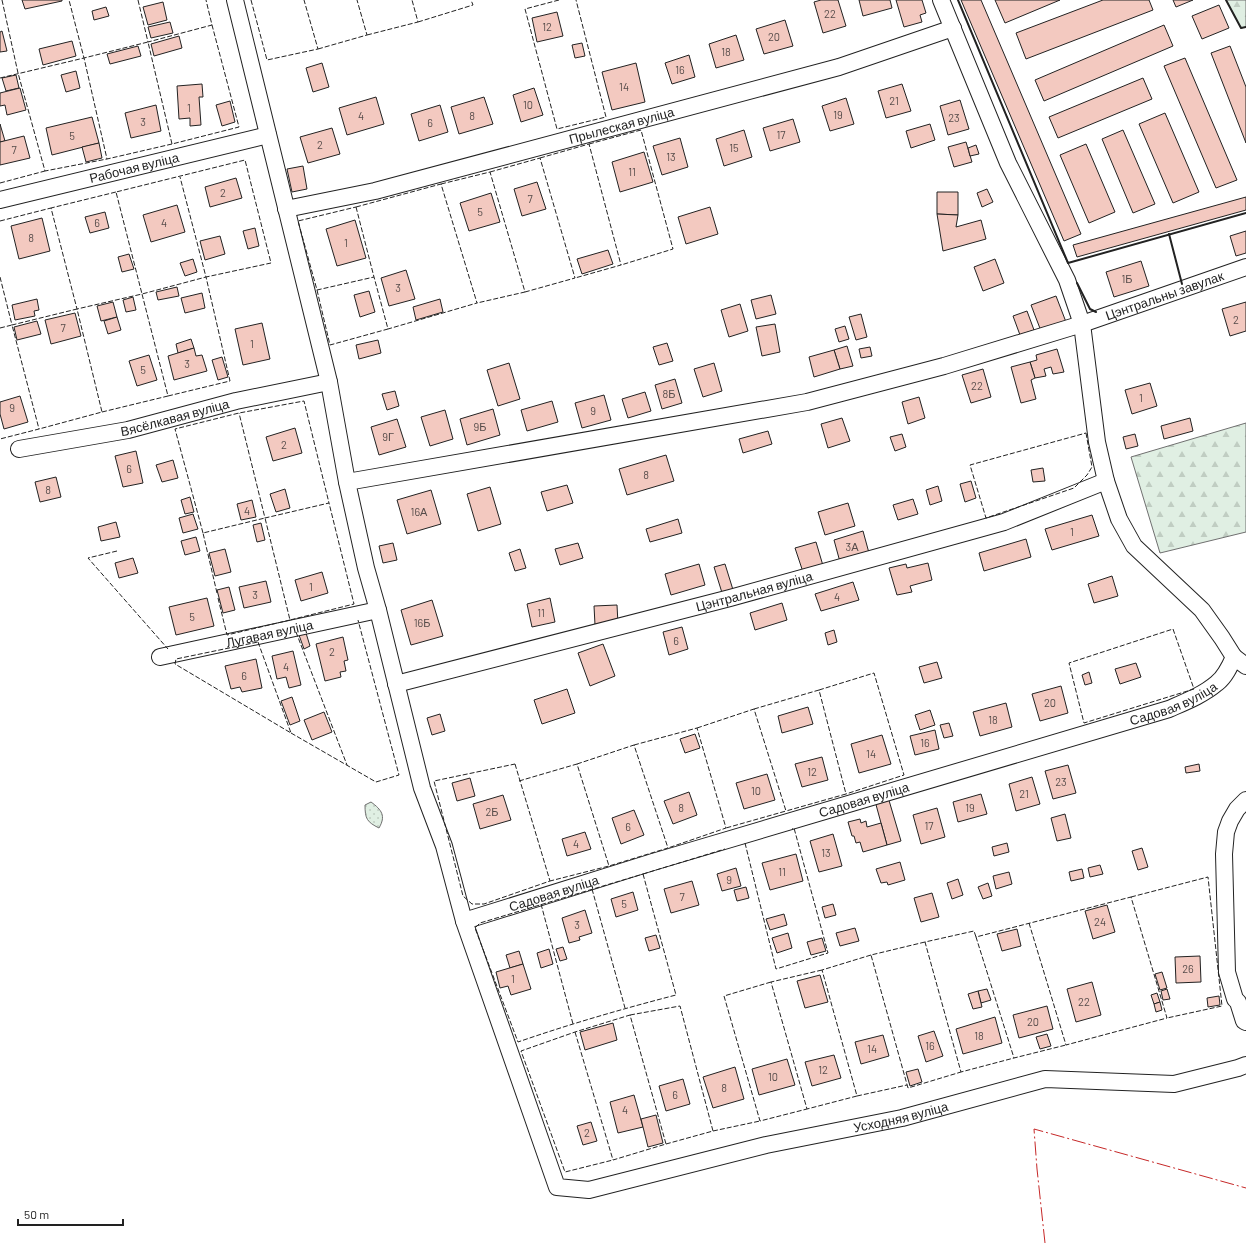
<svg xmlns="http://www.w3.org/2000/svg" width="1246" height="1243" viewBox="0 0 1246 1243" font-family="Barlow,sans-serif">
<defs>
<pattern id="grass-dots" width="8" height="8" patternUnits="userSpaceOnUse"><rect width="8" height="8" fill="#e0efe3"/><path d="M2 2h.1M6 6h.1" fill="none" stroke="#c0cdc2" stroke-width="1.8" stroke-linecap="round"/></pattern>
<pattern id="forest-firs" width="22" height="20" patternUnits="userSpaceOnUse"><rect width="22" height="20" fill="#e0efe3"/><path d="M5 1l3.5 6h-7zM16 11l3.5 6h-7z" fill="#c0cdc2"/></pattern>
</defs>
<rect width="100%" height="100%" fill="#fff"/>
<!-- grass -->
<path fill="url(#grass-dots)" stroke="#6f6f6f" d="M371,802c11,8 15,14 8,26 -12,-6 -14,-9 -14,-23z"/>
<!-- forest -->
<g fill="url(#forest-firs)" stroke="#6f6f6f">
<polygon points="1226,0 1246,0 1246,27 1241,28"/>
<polygon points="1246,423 1246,532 1160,553 1131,457"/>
</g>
<!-- building -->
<g fill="#f3c9c0" stroke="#222">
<polygon points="22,0 62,0 62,1 25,9"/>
<polygon points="821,0 838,0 846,26 823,33 814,2"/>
<polygon points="859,0 890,0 892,8 863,16"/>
<polygon points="896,0 922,0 926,13 920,15 922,22 904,27"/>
<polygon points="961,0 981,0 1081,234 1064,241"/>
<polygon points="995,0 1060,0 1005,23"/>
<polygon points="1103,0 1149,0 1153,10 1026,59 1016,33"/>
<polygon points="1173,0 1193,0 1176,7"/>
<polygon points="163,2 167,20 148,25 143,7"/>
<polygon points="1219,5 1229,28 1202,39 1192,16"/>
<polygon points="106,7 109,16 94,20 92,11"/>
<polygon points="557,12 563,36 537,42 532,18"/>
<polygon points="785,20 793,46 764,54 756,29"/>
<polygon points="170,22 173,33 151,38 148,27"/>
<polygon points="1164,25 1173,46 1044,101 1035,80"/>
<polygon points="2,31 7,51 0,52 0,32"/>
<polygon points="736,35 744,60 716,68 709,44"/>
<polygon points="179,36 182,48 154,56 151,44"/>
<polygon points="72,41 76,56 43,65 39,49"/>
<polygon points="582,43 585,56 575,58 572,45"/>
<polygon points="138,46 141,56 110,64 107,54"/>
<polygon points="1230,46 1246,87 1246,143 1211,53"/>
<polygon points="689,55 695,77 672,84 665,63"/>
<polygon points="1185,58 1237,180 1216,188 1164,66"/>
<polygon points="322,63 329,87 313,92 306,68"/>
<polygon points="636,63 645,102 612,110 602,72"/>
<polygon points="76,71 80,88 66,92 61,75"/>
<polygon points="16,75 19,88 6,91 2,78"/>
<polygon points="1143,78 1152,99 1058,138 1049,117"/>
<polygon points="202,84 203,97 199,97 201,125 190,126 190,118 179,119 177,86"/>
<polygon points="902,84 911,111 886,118 878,91"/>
<polygon points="20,88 26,110 7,115 5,105 0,106 0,93"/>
<polygon points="534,88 543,115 521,122 513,95"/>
<polygon points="376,97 384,124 347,135 339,108"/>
<polygon points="484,97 493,124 459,134 451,107"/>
<polygon points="846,98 854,124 830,131 822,106"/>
<polygon points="960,100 969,129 948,135 940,106"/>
<polygon points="230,101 235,122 222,126 216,105"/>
<polygon points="156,105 161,131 131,138 125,113"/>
<polygon points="440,105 448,132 419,141 411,114"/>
<polygon points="1165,113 1199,192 1173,203 1139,124"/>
<polygon points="92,117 99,143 52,155 46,128"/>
<polygon points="793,119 800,142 770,151 763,128"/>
<polygon points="0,124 5,141 0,142"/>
<polygon points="930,124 935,140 911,148 906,131"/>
<polygon points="332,128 340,154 308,163 300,137"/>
<polygon points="744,130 752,157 724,166 716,139"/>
<polygon points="1123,130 1155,204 1133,213 1102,139"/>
<polygon points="24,136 30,158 0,165 0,142"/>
<polygon points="680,138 688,167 662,175 653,146"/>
<polygon points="966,142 972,162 954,167 948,147"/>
<polygon points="99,143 102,158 86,162 82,147"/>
<polygon points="1086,144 1115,212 1089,223 1060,155"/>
<polygon points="976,145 979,154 970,156 968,148"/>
<polygon points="644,152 653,182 620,192 612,162"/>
<polygon points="303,166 307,189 292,192 287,169"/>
<polygon points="236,178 242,198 210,207 205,187"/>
<polygon points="537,182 546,209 522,216 514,189"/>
<polygon points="987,189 993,202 982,207 977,193"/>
<polygon points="937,192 958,192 958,215 937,214"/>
<polygon points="491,193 500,222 469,231 460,203"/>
<polygon points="1246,197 1246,210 1077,257 1073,245"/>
<polygon points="177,205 185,232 151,242 143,215"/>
<polygon points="710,207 718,234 686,244 678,217"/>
<polygon points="105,212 109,228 90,233 85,217"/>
<polygon points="937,214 958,215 956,227 981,220 986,239 943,251"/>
<polygon points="42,218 50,251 19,259 11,226"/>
<polygon points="355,220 366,258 337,266 326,229"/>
<polygon points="255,228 259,246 248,249 243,231"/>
<polygon points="1246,231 1246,253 1236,256 1230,236"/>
<polygon points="220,236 225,254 205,260 200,241"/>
<polygon points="608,250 613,264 582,274 577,259"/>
<polygon points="129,254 134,269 122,272 118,257"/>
<polygon points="193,259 197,272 185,276 180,263"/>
<polygon points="995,259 1004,283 983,291 974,267"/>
<polygon points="1141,261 1149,286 1114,297 1106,272"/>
<polygon points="406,270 415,299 389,306 381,278"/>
<polygon points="177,287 179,296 158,300 156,292"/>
<polygon points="369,291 375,312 360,317 354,295"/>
<polygon points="202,293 205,308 185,313 181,298"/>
<polygon points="771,295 776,314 756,319 751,300"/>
<polygon points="1056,296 1066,322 1041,331 1031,305"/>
<polygon points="133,297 136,310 126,312 123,300"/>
<polygon points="37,299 39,310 34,311 35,316 15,320 12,305"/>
<polygon points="440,299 443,312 416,320 413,307"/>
<polygon points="113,302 117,317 101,321 97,306"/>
<polygon points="1246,302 1246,331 1230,336 1222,309"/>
<polygon points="740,304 748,331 729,337 721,310"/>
<polygon points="1027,311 1034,330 1020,335 1013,316"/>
<polygon points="75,313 81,336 51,344 45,320"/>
<polygon points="861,314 867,337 856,340 849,317"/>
<polygon points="117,317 121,330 108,334 104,321"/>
<polygon points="37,321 41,334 17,340 14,327"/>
<polygon points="262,323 270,359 243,365 235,329"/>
<polygon points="775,324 780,352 762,356 756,327"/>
<polygon points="845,326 849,339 839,342 835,329"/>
<polygon points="191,339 194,348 178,353 176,344"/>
<polygon points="378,340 381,353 359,359 356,345"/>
<polygon points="667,343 673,361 659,365 653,347"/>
<polygon points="847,346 853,366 840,369 834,350"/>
<polygon points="870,347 872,356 861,358 859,349"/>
<polygon points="194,348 196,356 202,355 207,371 174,380 168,356"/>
<polygon points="1057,349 1064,372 1053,374 1051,367 1044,369 1046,376 1035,378 1030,362 1037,360 1036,355"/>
<polygon points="834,350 840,369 814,377 809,357"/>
<polygon points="149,355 157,380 137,386 129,361"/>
<polygon points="222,357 228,377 218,380 212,360"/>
<polygon points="1030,362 1035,378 1031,380 1036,399 1021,403 1011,367"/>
<polygon points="509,363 520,399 498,406 487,370"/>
<polygon points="714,363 722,391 703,397 694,369"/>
<polygon points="983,369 991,397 971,403 962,375"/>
<polygon points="675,379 682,403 662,409 655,385"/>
<polygon points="1150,383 1157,406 1132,414 1125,390"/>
<polygon points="395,391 399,406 387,410 382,394"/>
<polygon points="645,392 651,411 628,418 622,399"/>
<polygon points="604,395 611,420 582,428 575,403"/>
<polygon points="20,396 28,422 4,429 0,414 0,402"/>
<polygon points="919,397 925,418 908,424 902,402"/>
<polygon points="552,401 558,422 527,431 521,410"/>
<polygon points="493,409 500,435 467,445 460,419"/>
<polygon points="445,410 453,439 430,446 421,417"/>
<polygon points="842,418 850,441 828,448 821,424"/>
<polygon points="1190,418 1193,431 1164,439 1161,426"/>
<polygon points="397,419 406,447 379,455 371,427"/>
<polygon points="295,428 302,453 273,461 266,437"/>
<polygon points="768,431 772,444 743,453 739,439"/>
<polygon points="902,434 906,447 895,451 890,437"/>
<polygon points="1135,434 1138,446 1126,449 1123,437"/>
<polygon points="136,451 143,483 123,487 115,456"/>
<polygon points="666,455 674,481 627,495 619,469"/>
<polygon points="173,460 178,478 162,482 156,465"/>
<polygon points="1043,468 1045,481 1033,482 1031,470"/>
<polygon points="56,477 61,497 40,502 35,482"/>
<polygon points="971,481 976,498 965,502 960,484"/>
<polygon points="567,485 573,503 547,511 541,492"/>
<polygon points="938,486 942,501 930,505 926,490"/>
<polygon points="490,487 501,524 478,531 467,494"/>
<polygon points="285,489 290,508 276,512 270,494"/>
<polygon points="431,490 441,524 407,534 397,500"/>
<polygon points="190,497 194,512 185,514 181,500"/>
<polygon points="913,499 918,514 898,520 893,505"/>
<polygon points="252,500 256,517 241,520 237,504"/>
<polygon points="848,503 855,526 825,535 818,512"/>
<polygon points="193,514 198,529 183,533 179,518"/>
<polygon points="1092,515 1099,536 1052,550 1045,529"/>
<polygon points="678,519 682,533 650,542 646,529"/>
<polygon points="116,522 120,537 101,541 98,527"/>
<polygon points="261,523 265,540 257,542 253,525"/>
<polygon points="863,531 869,553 840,562 834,540"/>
<polygon points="196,537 200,551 185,555 181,541"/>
<polygon points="1026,539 1031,557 984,571 979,553"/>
<polygon points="816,542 824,569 804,575 795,548"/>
<polygon points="393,543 397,560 383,563 379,546"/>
<polygon points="578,543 583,558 560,565 555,549"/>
<polygon points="225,549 231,572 215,576 209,553"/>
<polygon points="520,549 526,568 515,571 509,553"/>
<polygon points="133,558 138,573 119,578 115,563"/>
<polygon points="928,563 932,580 910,586 912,592 897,595 889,568 906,564 907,568"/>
<polygon points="699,564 705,585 671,595 665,574"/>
<polygon points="725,564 734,593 723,596 714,567"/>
<polygon points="322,572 328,593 301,601 295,580"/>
<polygon points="1112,576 1118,596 1094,603 1088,584"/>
<polygon points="266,581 271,602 244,608 239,587"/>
<polygon points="853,582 859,600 821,611 815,594"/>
<polygon points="229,587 235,610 223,613 217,590"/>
<polygon points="207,598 214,626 176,635 169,607"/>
<polygon points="550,598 555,622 532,627 527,604"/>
<polygon points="432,600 443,636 411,645 401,610"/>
<polygon points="782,603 787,620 755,630 750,613"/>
<polygon points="617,605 618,624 595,625 594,606"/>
<polygon points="682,627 688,649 669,655 663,632"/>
<polygon points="834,630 837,642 828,645 825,633"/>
<polygon points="306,633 310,646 304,649 299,635"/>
<polygon points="343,637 348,660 344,661 346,671 340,672 341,677 325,681 316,644"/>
<polygon points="603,644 615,676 590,686 578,653"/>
<polygon points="293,651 301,685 289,688 286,677 277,679 272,656"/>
<polygon points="256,659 262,688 242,692 240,687 231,689 225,666"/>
<polygon points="937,662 942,678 924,683 919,667"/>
<polygon points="1136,663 1141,677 1120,684 1115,669"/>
<polygon points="1089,672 1092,683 1085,685 1082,675"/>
<polygon points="1061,686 1068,713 1040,721 1032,694"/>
<polygon points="567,689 575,713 542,724 534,700"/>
<polygon points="292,697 300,721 290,725 281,701"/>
<polygon points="1006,703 1012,727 980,736 973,712"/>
<polygon points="808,707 813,724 782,733 778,716"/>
<polygon points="930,710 935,725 920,730 915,715"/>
<polygon points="324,712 332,732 312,740 304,720"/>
<polygon points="440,714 445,731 432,735 427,718"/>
<polygon points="949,723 953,736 944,738 940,725"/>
<polygon points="935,730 939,749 915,755 910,736"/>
<polygon points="695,734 700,748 685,753 680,739"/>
<polygon points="882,735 891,764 859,773 851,744"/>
<polygon points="822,757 828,780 802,787 795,764"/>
<polygon points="1199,764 1200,771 1186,773 1185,767"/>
<polygon points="1068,765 1076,793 1053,799 1045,771"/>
<polygon points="767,774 775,800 744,809 736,783"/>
<polygon points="1032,777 1040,804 1016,811 1009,784"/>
<polygon points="470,778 475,796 457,801 452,783"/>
<polygon points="689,792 697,815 673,824 664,801"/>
<polygon points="981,794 987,814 958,822 953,802"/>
<polygon points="503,795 511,820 480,829 473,804"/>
<polygon points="888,797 901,841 887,845 875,801"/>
<polygon points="937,808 945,837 921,844 913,815"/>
<polygon points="634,810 644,835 621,844 612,818"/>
<polygon points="1065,814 1071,838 1057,841 1051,818"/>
<polygon points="860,819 861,823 866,821 867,827 881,823 887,845 863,852 860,842 856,843 854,836 852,836 848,822"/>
<polygon points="585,832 591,849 567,856 562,839"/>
<polygon points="833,834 842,866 819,872 810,841"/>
<polygon points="1007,843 1009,852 994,856 992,847"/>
<polygon points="1142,848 1148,867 1138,870 1132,851"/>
<polygon points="796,854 803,881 770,890 762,863"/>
<polygon points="900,862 905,880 888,885 887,882 881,883 876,869"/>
<polygon points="1100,865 1103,874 1090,877 1088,868"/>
<polygon points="736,868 741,886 722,891 717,874"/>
<polygon points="1082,869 1084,878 1071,881 1069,872"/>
<polygon points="1009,872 1012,884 996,889 993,876"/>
<polygon points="958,879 963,895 952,899 947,883"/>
<polygon points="692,881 699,905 671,913 664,889"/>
<polygon points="988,883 992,896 983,899 978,887"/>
<polygon points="746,887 749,898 737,901 734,890"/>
<polygon points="633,892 638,910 616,917 611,899"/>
<polygon points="932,893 939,917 921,922 914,898"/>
<polygon points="833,904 836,915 825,918 822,907"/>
<polygon points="1107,905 1115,932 1093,939 1085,911"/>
<polygon points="585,910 592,933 579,937 580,940 569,943 562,918"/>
<polygon points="784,914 787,925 770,930 766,919"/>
<polygon points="855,928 859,941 840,946 836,933"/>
<polygon points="1017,929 1021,946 1002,951 997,934"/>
<polygon points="788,933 792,948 777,953 772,938"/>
<polygon points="656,935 660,948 649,951 645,938"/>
<polygon points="822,938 826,951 811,955 807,942"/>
<polygon points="563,947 567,959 560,961 556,949"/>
<polygon points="549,949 553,964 541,968 537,953"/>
<polygon points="519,951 523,964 510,968 506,955"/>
<polygon points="1200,956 1201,982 1176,983 1175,957"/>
<polygon points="523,964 531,989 511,995 508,986 500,988 496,972"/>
<polygon points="1162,972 1167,988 1160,990 1155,974"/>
<polygon points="820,975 828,1002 805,1008 797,981"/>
<polygon points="1092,982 1101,1015 1076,1022 1067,989"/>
<polygon points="987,989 991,1000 981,1003 978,991"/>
<polygon points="1167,989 1170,999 1163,1000 1161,991"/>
<polygon points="978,991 982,1007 973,1009 968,994"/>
<polygon points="1157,993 1160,1002 1154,1004 1151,995"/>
<polygon points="1219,996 1220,1005 1208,1007 1207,998"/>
<polygon points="1160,1002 1162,1010 1156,1012 1154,1004"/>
<polygon points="1047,1006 1053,1029 1019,1038 1013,1015"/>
<polygon points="995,1017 1002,1043 963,1054 956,1029"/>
<polygon points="613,1023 617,1040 585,1050 580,1032"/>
<polygon points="934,1031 943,1056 926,1062 918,1036"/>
<polygon points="1047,1034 1051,1046 1040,1049 1036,1037"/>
<polygon points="883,1035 889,1056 861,1064 855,1042"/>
<polygon points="834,1055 841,1078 812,1086 805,1062"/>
<polygon points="787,1059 795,1085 759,1095 752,1069"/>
<polygon points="735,1067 744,1099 713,1108 703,1077"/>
<polygon points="918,1069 922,1082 910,1086 906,1072"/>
<polygon points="683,1079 690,1104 666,1111 659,1086"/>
<polygon points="634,1095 643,1127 618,1133 610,1102"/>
<polygon points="656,1115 663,1143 648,1147 641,1119"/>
<polygon points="591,1122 597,1141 583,1145 577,1126"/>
</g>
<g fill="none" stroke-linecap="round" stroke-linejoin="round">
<defs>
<g id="minor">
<path id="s1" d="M235,0l94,382 18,100 19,86 12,42 44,178 22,58 20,75 93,266 32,3 177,-45 136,-27 143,-39 129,5 64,-16 8,-3"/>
<polyline points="941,0 1008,163 1067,280 1082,324 1097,442 1106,481 1119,519 1134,546 1202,610 1222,638 1234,657"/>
<path id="s2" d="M0,200l268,-65"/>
<path id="s3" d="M286,209l89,-18 464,-124 114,-39"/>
<path id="s4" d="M19,449l109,-19 108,-29 93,-19"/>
<path id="s5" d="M347,482l460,-80 137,-36 138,-42 164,-57"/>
<path id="s6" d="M160,657l218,-47"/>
<path id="s7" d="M396,684l334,-86 274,-76 102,-41"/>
<polyline points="1246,800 1237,809 1230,821 1226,832 1224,854 1227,972 1235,999 1238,1002 1244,1021 1246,1022"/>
<path id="s8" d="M464,921l189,-59 516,-153c16,-7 34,-14 48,-26 8,-6 13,-17 17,-26l12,9"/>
</g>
</defs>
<!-- minor casing -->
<use href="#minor" stroke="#222" stroke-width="18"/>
<!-- minor -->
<use href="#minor" stroke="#fff" stroke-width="16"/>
<!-- fence -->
<g stroke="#222" stroke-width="1" stroke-dasharray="5 2" stroke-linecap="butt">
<polyline points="2,0 18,73 45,171 107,159"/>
<polyline points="138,0 148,42 212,25 206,0"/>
<polyline points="251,0 267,60 318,49 304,0"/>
<polyline points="559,0 525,9 557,129 606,117 576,0"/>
<polyline points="418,22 473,5 471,0"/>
<polyline points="367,35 418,22 412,0"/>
<polyline points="318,49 367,35 357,0"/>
<polyline points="0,78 84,58 69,0"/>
<polyline points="172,144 107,159 84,58 148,42 172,144 239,127 212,25"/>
<polyline points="589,144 641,130 673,249 621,265"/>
<polyline points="540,158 589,144 621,265 575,278"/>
<polyline points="490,172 540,158 575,278 525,292"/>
<polyline points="0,183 45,171"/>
<polyline points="441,184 490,172 525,292 477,303"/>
<polyline points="356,207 441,184 477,303 388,329"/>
<polygon points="356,207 374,277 317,290 298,221"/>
<polyline points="0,221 51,208"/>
<polyline points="0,277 12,325 77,309 102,412 39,429"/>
<polyline points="317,290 330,345 388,329 374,277"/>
<polyline points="0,328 12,325 39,429 0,439"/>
<polyline points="168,396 230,381 206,277 142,294 116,192 245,160 271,263 206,277 180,177"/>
<polyline points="102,412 168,396 142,294 77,309 51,208 116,192"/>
<polygon points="1086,433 1092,467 1087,475 1074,488 986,518 970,465"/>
<polyline points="203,533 175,429 239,413 304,401 329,503 265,518 239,413"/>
<polyline points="117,551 88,558 168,649"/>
<polyline points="217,593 203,533 265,518 290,620 354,604 329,503"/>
<polyline points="218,598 227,635 290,620"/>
<polygon points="1173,629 1194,689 1084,723 1069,663"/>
<polyline points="296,632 347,765"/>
<polygon points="258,642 291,733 175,664 176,659"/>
<polyline points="819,690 874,673 904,775 846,794"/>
<polyline points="754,709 819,690 846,794 786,811"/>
<polyline points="697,728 754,709 786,811 726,828"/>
<polyline points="291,733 376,782 399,775 358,620"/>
<polyline points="634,745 697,728 726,828 668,848"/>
<polygon points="515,764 550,881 484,904 472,904 463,896 434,781"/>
<polyline points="577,764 634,745 668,848 609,866"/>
<polyline points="519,781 577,764 609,866 550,881"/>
<polyline points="745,843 776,969 828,953 794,828 792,829"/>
<path d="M643,874l33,121c-54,14 -106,29 -158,47l-43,-114 5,-5z"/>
<polyline points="643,874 725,849"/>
<polyline points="592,889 625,1008"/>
<polyline points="1131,897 1208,877 1222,1006 1167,1018"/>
<polyline points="541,904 573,1024"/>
<polyline points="1029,923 1066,1045 1167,1018 1131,897 976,937 1014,1058 1066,1045"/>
<polyline points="976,937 974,931 925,942 961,1072 1014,1058"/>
<polyline points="925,942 871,955 908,1088 961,1072"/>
<polyline points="871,955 822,970 857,1096 907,1085"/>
<polyline points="822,970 771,982 807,1109 857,1096"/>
<polyline points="771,982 724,996 760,1121 807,1109"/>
<polyline points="630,1015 680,1006 713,1131 666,1144"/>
<polyline points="575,1032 613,1160 666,1144 630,1015 575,1032 521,1051 565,1172 613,1160"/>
<polyline points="713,1131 760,1121"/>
</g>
<!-- wall -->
<g stroke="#222" stroke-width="2">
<polyline points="958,0 1068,263 1246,213"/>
<polyline points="1226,0 1241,28 1246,27"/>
<polyline points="1169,234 1182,284"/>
<polyline points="1077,283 1090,309 1096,312"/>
</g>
<!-- power -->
<polyline stroke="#c62828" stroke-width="1" stroke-dasharray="14 3 2 3" stroke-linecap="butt" points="1045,1243 1037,1169 1034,1129 1246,1188"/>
</g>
<g text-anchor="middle" stroke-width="3" stroke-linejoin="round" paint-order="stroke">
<!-- number labels -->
<g font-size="11" fill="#564c4a">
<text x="830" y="18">22</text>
<text x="547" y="31">12</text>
<text x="774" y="41">20</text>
<text x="726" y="56">18</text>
<text x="680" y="74">16</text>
<text x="624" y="91">14</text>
<text x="894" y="105">21</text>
<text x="528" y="109">10</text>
<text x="189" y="112">1</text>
<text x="838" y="119">19</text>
<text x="361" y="120">4</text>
<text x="472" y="120">8</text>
<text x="954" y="122">23</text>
<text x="143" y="126">3</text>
<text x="430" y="127">6</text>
<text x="781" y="139">17</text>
<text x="72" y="140">5</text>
<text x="320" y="149">2</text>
<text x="734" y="152">15</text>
<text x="14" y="154">7</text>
<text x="671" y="161">13</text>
<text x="632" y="176">11</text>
<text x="223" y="197">2</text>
<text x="530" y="203">7</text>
<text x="480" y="216">5</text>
<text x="97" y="227">6</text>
<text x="164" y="227">4</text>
<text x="31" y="242">8</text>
<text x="346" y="247">1</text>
<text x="1127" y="283">1Б</text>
<text x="398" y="292">3</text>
<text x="1236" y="324">2</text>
<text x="63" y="332">7</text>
<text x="252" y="348">1</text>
<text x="187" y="368">3</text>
<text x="143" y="374">5</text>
<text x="977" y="390">22</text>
<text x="669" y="398">8Б</text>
<text x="1141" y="402">1</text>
<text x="12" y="412">9</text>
<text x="593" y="415">9</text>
<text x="480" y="431">9Б</text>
<text x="388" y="441">9Г</text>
<text x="284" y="449">2</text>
<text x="129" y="473">6</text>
<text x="646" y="479">8</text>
<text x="48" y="494">8</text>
<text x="247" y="515">4</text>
<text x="419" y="516">16А</text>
<text x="1072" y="536">1</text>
<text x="852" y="551">3А</text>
<text x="311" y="591">1</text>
<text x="255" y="599">3</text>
<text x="837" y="601">4</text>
<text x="541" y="617">11</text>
<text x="192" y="621">5</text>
<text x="422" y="627">16Б</text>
<text x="676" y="645">6</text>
<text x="332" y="656">2</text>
<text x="286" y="671">4</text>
<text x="244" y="680">6</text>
<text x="1050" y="707">20</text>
<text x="993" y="724">18</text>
<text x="925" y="747">16</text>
<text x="871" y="758">14</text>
<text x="812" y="776">12</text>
<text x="1061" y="786">23</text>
<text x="756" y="795">10</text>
<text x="1024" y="798">21</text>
<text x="681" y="812">8</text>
<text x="970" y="812">19</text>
<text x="492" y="816">2Б</text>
<text x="929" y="830">17</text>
<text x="628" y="831">6</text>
<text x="576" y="848">4</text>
<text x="826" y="857">13</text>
<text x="782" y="876">11</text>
<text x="729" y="884">9</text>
<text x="682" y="901">7</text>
<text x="624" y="908">5</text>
<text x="1100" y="926">24</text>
<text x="577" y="929">3</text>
<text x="1188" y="973">26</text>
<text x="513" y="983">1</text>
<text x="1084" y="1006">22</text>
<text x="1033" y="1026">20</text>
<text x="979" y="1040">18</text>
<text x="930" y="1050">16</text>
<text x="872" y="1053">14</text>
<text x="823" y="1074">12</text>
<text x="773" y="1081">10</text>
<text x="724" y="1092">8</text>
<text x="675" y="1099">6</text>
<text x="625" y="1114">4</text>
<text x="587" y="1137">2</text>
</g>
<!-- street labels -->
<g font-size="13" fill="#222" stroke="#fff">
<text dy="5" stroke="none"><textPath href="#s3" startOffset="346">Прылеская вуліца</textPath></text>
<text dy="5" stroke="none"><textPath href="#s2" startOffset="138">Рабочая вуліца</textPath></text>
<text dy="5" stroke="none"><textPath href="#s5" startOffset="840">Цэнтральны завулак</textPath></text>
<text dy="5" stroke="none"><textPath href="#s4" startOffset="159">Вясёлкавая вуліца</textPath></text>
<text dy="5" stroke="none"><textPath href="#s7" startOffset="370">Цэнтральная вуліца</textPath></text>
<text dy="5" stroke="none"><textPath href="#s6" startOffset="112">Лугавая вуліца</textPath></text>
<text dy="5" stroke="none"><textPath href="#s8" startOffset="742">Садовая вуліца</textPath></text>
<text dy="5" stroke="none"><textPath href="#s8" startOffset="418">Садовая вуліца</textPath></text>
<text dy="5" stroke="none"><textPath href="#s8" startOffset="94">Садовая вуліца</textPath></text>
<text dy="5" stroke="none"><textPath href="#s1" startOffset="1584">Усходняя вуліца</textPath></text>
</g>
</g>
<!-- scale -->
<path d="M18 1219v6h105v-6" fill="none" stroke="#222222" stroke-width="2"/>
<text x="24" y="1219" font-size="12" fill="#222222" stroke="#ffffff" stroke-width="3" paint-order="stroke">50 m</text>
</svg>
